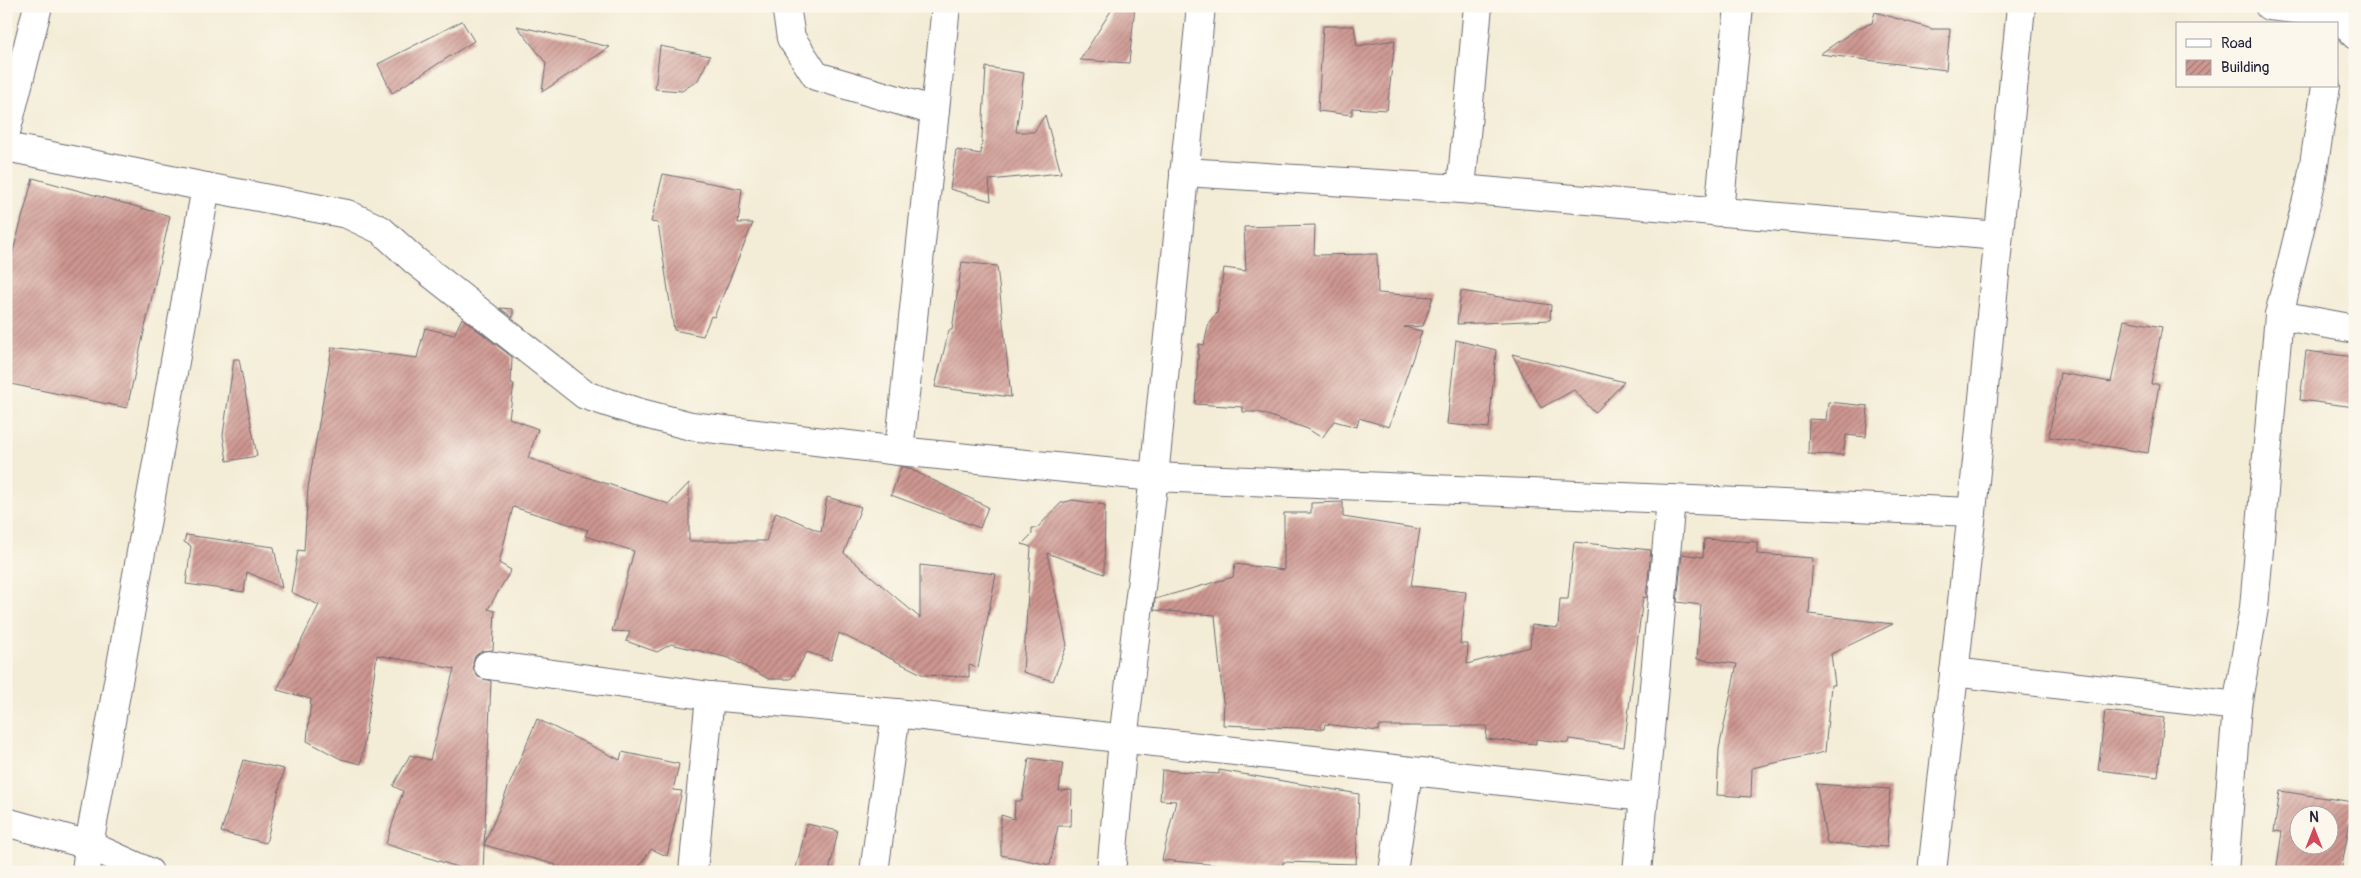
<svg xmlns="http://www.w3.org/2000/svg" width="2361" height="878" viewBox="0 0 2361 878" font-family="Pangolin,sans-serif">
<defs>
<pattern id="building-hatch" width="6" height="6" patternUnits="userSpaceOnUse" patternTransform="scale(1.25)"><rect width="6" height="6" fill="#ce9690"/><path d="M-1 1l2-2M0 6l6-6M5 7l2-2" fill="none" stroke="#a77a77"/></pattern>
</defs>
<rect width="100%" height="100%" fill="#fbf7ec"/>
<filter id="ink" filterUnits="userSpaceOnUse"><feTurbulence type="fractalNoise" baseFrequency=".02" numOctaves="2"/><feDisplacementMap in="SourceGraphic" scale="10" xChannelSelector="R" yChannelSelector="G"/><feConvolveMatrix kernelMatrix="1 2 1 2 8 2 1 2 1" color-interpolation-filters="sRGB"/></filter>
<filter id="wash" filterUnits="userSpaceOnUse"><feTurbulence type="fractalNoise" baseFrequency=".0096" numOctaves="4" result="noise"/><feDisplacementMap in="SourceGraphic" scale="20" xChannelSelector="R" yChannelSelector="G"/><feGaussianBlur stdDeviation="1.12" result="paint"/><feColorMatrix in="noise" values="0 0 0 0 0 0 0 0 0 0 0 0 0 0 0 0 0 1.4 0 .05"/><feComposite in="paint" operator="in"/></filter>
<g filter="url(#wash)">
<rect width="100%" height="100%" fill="#f3ecd6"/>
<g id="blocks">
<!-- building -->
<g fill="url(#building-hatch)" fill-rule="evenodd">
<polygon points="1114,6 1135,6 1129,63 1080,60"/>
<polygon points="1875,12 1932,29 1950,29 1946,70 1820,54 1858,28 1872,23"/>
<polygon points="462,21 474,41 392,93 378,64"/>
<polygon points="517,26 610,47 542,92 546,63"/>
<polygon points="1323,26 1354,26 1357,46 1395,40 1387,110 1352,108 1352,115 1318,111"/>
<polygon points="660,46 710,56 698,80 682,91 655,89"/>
<polygon points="986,67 1024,73 1016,132 1034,132 1045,115 1061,173 989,180 991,201 950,189 956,150 981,154"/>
<polygon points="663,174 742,189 738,223 753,223 714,317 711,316 703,336 674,330 658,223 651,222"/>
<polygon points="33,178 170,216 127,408 6,383 6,277"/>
<polygon points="1315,225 1314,255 1377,254 1378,293 1433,297 1423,326 1404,327 1422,331 1389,427 1359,418 1357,427 1334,421 1322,438 1308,429 1258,412 1243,412 1243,407 1195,404 1199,344 1204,345 1209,322 1217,313 1224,268 1246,271 1244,227"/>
<polygon points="962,262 997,266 1011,397 935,387 949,330 952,330"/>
<polygon points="1461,291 1551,305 1550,320 1457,324"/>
<polygon points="500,308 513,309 513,318"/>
<polygon points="462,318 512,357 511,383 514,384 509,418 538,429 528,458 669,504 689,483 689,541 766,541 776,512 821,532 827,497 861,507 844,553 920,618 920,565 996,574 978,668 969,665 969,677 924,675 839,633 831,660 807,652 791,679 769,679 729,658 671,644 657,652 626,641 630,632 612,631 634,551 585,536 588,530 513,507 499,563 511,570 488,609 495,611 493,650 482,651 475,656 473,663 474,671 478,677 491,681 483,872 473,872 386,844 403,791 393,786 410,755 430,760 454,669 377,655 361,764 341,759 307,741 311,699 277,690 319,605 291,592 298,550 304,551 308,488 332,347 417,358 425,328 454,335"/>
<polygon points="2124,320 2162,327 2151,384 2159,384 2148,453 2049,437 2060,373 2111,382"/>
<polygon points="1456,340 1496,350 1489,428 1447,424"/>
<polygon points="2306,351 2355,357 2355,407 2300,400"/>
<polygon points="1512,354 1593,374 1624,382 1595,413 1574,390 1541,408"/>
<polygon points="234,359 239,359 257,456 227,461 223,435"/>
<polygon points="1828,402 1868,406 1866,437 1846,435 1843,455 1808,454 1809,419 1826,420"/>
<polygon points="901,467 906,467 988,507 980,528 891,495"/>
<polygon points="1073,500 1105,505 1104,574 1047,553 1067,645 1053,681 1023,672 1031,547 1022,544 1032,534 1032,528 1037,528 1061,503"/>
<polygon points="1343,502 1343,517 1420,529 1411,586 1466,592 1460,644 1468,644 1467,664 1530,647 1532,625 1558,628 1560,599 1568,599 1574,542 1651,550 1646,598 1643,597 1624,747 1569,739 1568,743 1536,739 1536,744 1486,739 1487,726 1379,726 1378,731 1325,724 1324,729 1223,725 1224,702 1223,702 1215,615 1154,610 1155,599 1233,577 1235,564 1284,570 1284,513 1311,513 1311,503"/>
<polygon points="186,535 274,547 282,588 247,572 244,592 186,584 191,546 184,542"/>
<polygon points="1704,539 1757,542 1757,554 1813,558 1809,614 1893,624 1831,654 1835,685 1831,685 1825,752 1752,768 1751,797 1717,795 1719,749 1737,664 1697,659 1701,605 1677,602 1682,554 1703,557"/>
<polygon points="2105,711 2164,718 2158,777 2098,770"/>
<polygon points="537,719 620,760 622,752 679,764 673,790 682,791 667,856 651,849 635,872 554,872 556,865 484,845"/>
<polygon points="1029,758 1063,763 1059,791 1072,790 1071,826 1058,826 1050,865 1001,855 1001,815 1014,819 1015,801 1022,801"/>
<polygon points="243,760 284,769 266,843 221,832"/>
<polygon points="1162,770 1219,774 1219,770 1359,794 1356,864 1283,862 1283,871 1162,860 1176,801 1160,800"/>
<polygon points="1816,784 1890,789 1887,847 1827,843"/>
<path d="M2280,791l73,11 -12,70h-65l6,-40 -8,-1zM2298,816h30v30h-30z"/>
<polygon points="807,824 838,831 829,872 795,872"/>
</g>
</g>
</g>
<g filter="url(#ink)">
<use href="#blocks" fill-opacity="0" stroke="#6b6971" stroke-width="1"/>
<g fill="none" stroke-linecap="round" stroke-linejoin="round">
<defs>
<g id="minor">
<polyline points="786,6 791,38 816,76 935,111"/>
<polyline points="946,6 899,451 1154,477 1201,6"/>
<polyline points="1478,6 1461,189 1998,236"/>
<polyline points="2269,6 2337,14 2355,35"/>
<polyline points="6,132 38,6"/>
<polyline points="6,147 206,187 89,845 86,872"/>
<polyline points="1184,172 1461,189"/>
<polyline points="206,187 347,214 381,230 414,260 585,395 637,412 691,426 899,451"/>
<polyline points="1719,212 1739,6"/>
<polyline points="2279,315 2355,329"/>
<polyline points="488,665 710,696"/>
<polyline points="1954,672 2237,706"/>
<polyline points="1644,797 1671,499"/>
<polyline points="6,822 89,845 149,872"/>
<polyline points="693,872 710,696 896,713"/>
<polyline points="874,872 896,713 1644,797 1637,872"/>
<polyline points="1111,872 1123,740 1154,477 1972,512"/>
<polyline points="1393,872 1408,772"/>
<polyline points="1932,872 1972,512 2021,6"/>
<polyline points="2224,872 2237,706 2254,608 2279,315 2311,183 2326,86"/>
</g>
</defs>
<!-- minor casing -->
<use href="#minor" stroke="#6b6971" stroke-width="30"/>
<!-- minor -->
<use href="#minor" stroke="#fff" stroke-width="28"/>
</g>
</g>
<!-- margin -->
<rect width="2361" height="878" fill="none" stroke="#fbf7ec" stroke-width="25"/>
<!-- legend -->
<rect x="2176" y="22" width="162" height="65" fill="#fbf7ec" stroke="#a4a2a5"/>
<rect x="2186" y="39" width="25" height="8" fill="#ffffff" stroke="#a4a2a5"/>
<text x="2221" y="48" font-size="15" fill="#22223b">Road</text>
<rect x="2186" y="60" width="25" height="15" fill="url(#building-hatch)" stroke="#a4a2a5"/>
<text x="2221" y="72" font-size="15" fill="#22223b">Building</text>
<!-- north arrow -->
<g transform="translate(2314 830)"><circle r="24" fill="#fbf7ec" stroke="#a4a2a5"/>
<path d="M0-4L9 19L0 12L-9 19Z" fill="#d1495b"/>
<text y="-8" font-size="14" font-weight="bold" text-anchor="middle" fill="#22223b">N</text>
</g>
</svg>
